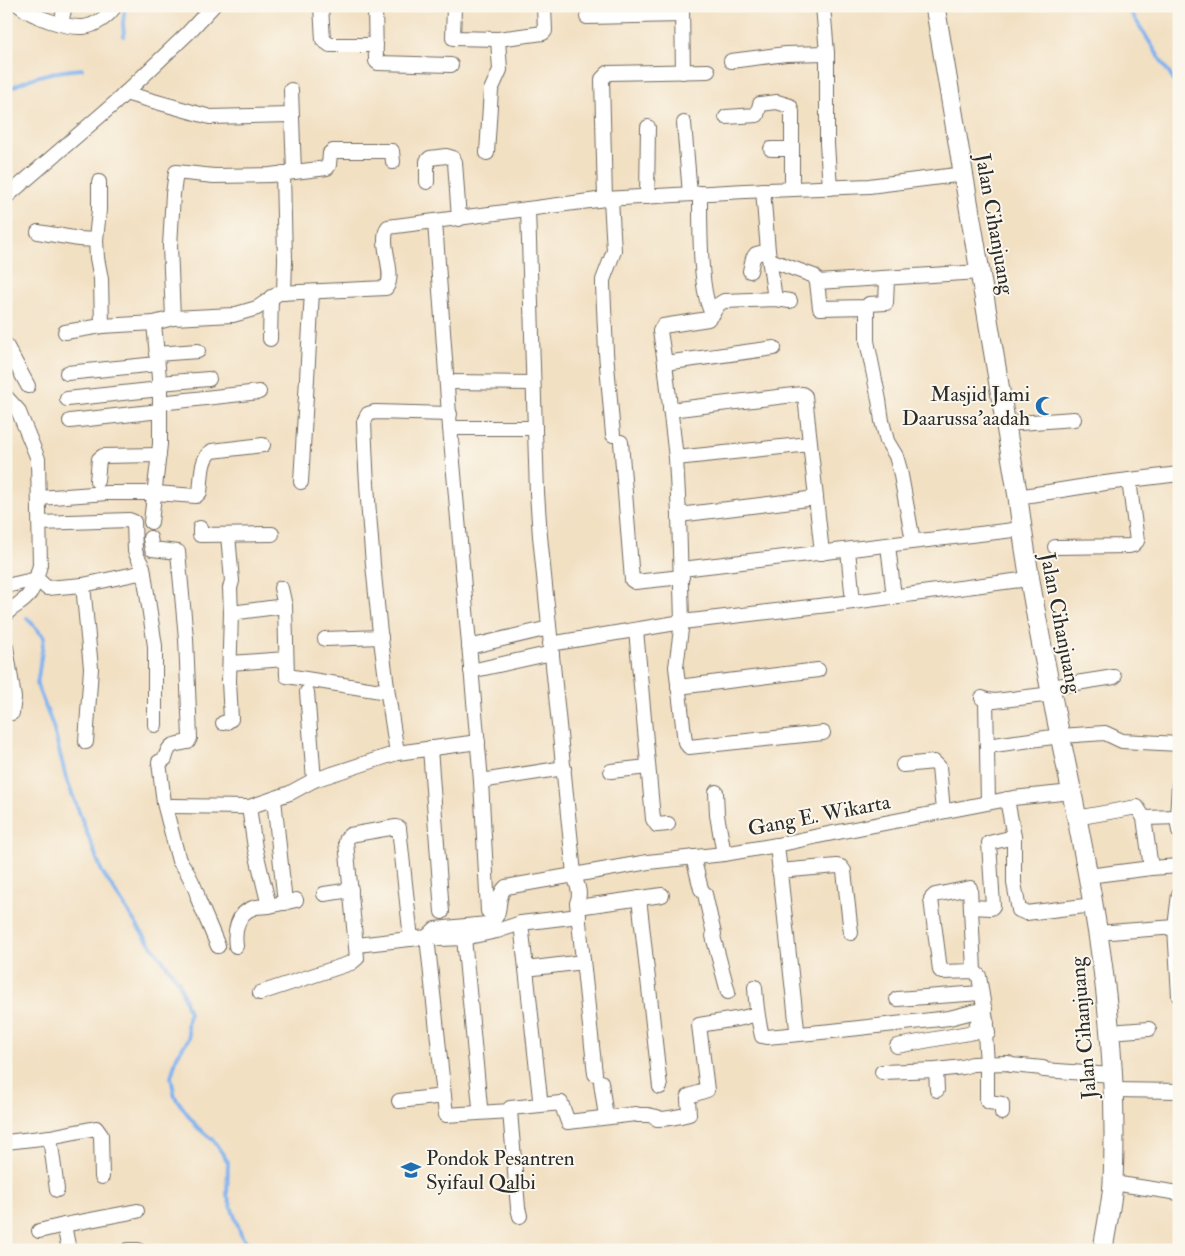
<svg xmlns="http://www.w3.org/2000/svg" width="1185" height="1256" viewBox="0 0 1185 1256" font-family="'IM FELL Double Pica',serif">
<rect width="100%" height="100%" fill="#fbf7ec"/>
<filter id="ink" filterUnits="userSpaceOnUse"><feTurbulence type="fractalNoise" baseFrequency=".02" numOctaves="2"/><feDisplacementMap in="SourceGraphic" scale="10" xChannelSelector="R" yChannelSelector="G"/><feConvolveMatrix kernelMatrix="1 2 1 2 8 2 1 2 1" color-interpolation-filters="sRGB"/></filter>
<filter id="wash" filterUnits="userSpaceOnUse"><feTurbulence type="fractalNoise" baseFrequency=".0096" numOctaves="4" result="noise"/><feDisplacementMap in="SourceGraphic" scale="20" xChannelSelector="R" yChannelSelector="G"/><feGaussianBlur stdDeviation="1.12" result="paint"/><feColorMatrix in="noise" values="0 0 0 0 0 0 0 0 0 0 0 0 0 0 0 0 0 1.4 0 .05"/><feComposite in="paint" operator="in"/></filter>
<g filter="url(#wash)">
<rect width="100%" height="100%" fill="#f2e0c3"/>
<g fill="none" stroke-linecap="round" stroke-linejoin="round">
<!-- stream -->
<g stroke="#82b4ef" stroke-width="4">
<polyline points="1127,6 1179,89"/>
<polyline points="124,36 123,23 125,6"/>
<path d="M6,91c27,-16 45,-19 76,-22"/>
<polyline points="27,618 44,637 37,685 53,726 66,778 102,872 140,930 179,982 189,1013 187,1025 189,1038 177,1056 171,1077 175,1097 197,1127 214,1141 228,1162 227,1195 242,1237 254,1250"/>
</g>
</g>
</g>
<g filter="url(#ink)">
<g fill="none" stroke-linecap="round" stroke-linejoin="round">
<defs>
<g id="street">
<path d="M20,6c13,11 46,22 63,21 12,-1 26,-11 32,-21"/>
<polyline points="321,6 323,40 330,45 376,45"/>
<polyline points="375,6 376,61 378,63 451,65"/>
<polyline points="454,6 453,38 498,39 543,33 545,31 544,6"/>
<polyline points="823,6 827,53 827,144 830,188"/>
<polyline points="682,7 683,72"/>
<polyline points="587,17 682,15"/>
<polyline points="61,23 65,6"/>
<polyline points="731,61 786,54 827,53"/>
<polyline points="291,90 294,172"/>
<polyline points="125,93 210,117 291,115"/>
<polyline points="726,117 757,115 760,104 777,102 790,106 792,112 792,189"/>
<polyline points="684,123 690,194"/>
<polyline points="771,149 791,149"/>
<polyline points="487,153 491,90 500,70 498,39"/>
<polyline points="283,173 285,260 284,293"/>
<polyline points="99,182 99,210 96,240 97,258 101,279 102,326"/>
<polyline points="427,182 427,161 430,158 446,156 453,158 455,162 459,219"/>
<polyline points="763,190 768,251 775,299"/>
<path d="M700,193c0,24 -1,105 13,121"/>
<polyline points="6,197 115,103 187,34 213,6"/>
<polyline points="647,197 648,127"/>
<polyline points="605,199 602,79 608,73 708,71"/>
<polyline points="611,199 614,251 603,280 603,285 606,353 613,435"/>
<path d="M528,209l9,284 3,43 34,338c2,10 8,18 3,29l18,171"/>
<polyline points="435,222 450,428 481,781 488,911"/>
<polyline points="38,232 79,239 96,240"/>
<polyline points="770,260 814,276 817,282"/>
<polyline points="750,271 753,258 756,254 768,251"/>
<polyline points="887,279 886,303 869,304 867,307 820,308 817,282 980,272"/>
<polyline points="790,301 775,299 724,301 719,304 708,319 663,326 660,331 665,363 676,458 679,515 682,622 676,667 685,742 689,747 823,733"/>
<polyline points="867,307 867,341 879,400 882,421 887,441 896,456 900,470 913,541"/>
<polyline points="173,318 170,246 173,194 176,172 214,176 270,175 327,168 329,165 330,153 333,151 392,151 393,162"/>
<polyline points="65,332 102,326 154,323"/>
<polyline points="270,339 271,297"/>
<polyline points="6,345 28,386"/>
<polyline points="156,354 198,351"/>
<polyline points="665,363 774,348"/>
<polyline points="67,373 157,364"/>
<polyline points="448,382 533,383"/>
<polyline points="159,383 209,379"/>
<path d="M6,397l12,13 20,49 2,106c-3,11 -6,26 -15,34 -6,6 -13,8 -19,15"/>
<polyline points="67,399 160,389"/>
<polyline points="160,403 259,392"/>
<polyline points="670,410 802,394 805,396 822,553"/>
<polyline points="70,421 160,411"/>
<polyline points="1005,424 1074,419"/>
<polyline points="450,428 535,428"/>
<polyline points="621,442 632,580 635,582 682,577"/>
<polyline points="676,458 810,444"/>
<polyline points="97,481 99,459 103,456 159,455"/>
<polyline points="301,482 312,292"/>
<polyline points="1018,497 1105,483 1179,474"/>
<path d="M39,498l68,-5h48l41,3 4,-4c2,-13 0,-34 12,-41l51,-6"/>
<polyline points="679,515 816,498"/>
<path d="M151,522l9,-78v-55l-6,-66 19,-5 60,-3 24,-7 22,-15 107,-5c11,-14 -8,-45 2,-61l217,-28 140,-8 124,-5 95,-12"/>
<polyline points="40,523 129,520 134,522 135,551 137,556 143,567 155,646 155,725"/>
<polyline points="200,528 200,535 272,534"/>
<polyline points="228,535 232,581 230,588 231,613 285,606"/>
<path d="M150,538l2,11 26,3 8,86 4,100 -2,4c-15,3 -19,1 -23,17l-6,3 5,41 15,58c6,5 19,31 19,38l20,47"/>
<polyline points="888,545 894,597"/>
<polyline points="1055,547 1129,546 1133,545 1137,541 1129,480"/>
<polyline points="848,550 853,602"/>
<polyline points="682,569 1022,529"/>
<polyline points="37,579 47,588 83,585 144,572"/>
<polyline points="83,585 91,668 86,742"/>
<polyline points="6,586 37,579"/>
<polyline points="281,588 285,606 287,676 387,692"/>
<polyline points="636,630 653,819 657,825 668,824"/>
<polyline points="325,639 381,637"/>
<polyline points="550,644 682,622 853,602 1028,579"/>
<polyline points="6,647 14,698 12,713"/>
<polyline points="469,647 549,628"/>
<polyline points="230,663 286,659"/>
<polyline points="471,671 552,653"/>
<polyline points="678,687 818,670"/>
<polyline points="1051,687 1114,677"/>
<polyline points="307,692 314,780"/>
<polyline points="982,698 986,700 995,701 1052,694"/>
<polyline points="986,700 988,802"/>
<polyline points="223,723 227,722 231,719 229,681 231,613"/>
<polyline points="987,746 1060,736 1105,733 1122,741 1179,744"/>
<polyline points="430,748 442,912"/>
<path d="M397,753c-18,-109 -29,-220 -33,-331l4,-8 7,-2 75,2"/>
<polyline points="903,765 934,762 939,767 943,811"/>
<polyline points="611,771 648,767"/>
<polyline points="481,781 564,768"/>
<polyline points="1179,784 1177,817 1179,831"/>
<polyline points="716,792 717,815 724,854"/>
<polyline points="274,799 285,903"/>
<polyline points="1007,799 1014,837 1014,883 1019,910 1026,913 1093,905"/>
<polyline points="172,806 249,807 290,793 314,780 397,753 478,742"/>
<polyline points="249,807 255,848 269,906 296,900"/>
<polyline points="1076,818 1137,807 1144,818 1179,817"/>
<polyline points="1144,818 1151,868"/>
<polyline points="777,845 797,1029"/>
<polyline points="693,857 701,889 705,894 714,934 713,936 728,992"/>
<polyline points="779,871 837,866 841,867 844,871 851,933"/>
<polyline points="1088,876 1151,868 1179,866"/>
<polyline points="324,894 351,890"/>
<polyline points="639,898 660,1087"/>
<polyline points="578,907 662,895"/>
<polyline points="971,907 991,908 993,906 989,843 1014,837"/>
<polyline points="521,923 540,1098"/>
<polyline points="1175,927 1179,894"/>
<polyline points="1097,933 1175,927 1179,996"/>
<path d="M427,937l19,178 64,-4v-3l51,-5 7,19 68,-8 2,1h10l9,2v2c12,0 21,-2 32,-5l-1,-15 1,-3 18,-6 -8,-65 43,-7 15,-4"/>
<polyline points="464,938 480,1107"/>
<polyline points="440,939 464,938 497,931 521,923 579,916"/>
<path d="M357,945l70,-8 8,-8 52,-5c19,-8 6,-25 19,-37l142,-25 76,-8 53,-9 46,-10 190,-37 59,-6"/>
<path d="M236,946c-2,-14 1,-33 17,-38 4,-2 11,-1 16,-2"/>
<polyline points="526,969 583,962"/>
<polyline points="974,971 942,972 940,970 931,899 935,895 970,888 974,971 979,976 988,1033 985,1034 987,1063 987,1100 989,1102 1002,1104 1002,1113"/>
<path d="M755,987c1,17 3,33 7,49l5,1 65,-6 117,-13 36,-9"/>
<polyline points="260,993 351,963 357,958 346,842 347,838 350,835 396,827 399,828 411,939"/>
<polyline points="897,999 981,993"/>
<polyline points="1109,1032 1149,1029"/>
<polyline points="897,1046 974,1032 977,1024 987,1023"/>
<polyline points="936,1070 937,1090"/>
<polyline points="882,1072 936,1070 963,1067 972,1064 1008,1063 1011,1065 1043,1068 1044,1070 1112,1075"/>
<polyline points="601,1082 606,1117"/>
<polyline points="1113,1090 1179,1091"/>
<polyline points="399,1101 444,1096"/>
<polyline points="510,1111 518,1208 520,1216"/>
<polyline points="50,1137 57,1190"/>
<polyline points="6,1142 50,1137 96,1128 101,1135 102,1177"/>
<polyline points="1113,1183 1179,1193"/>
<polyline points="39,1231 64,1225"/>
<polyline points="69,1250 64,1225 137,1211"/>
<polyline points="128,1250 138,1250"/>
</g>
<path id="secondary" d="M935,6l83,491c16,137 52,271 75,407 16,91 24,185 20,278 -1,22 -7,45 -10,68"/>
</defs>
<!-- street casing -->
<use href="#street" stroke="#716a60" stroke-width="16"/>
<!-- secondary casing -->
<use href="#secondary" stroke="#716a60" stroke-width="21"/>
<!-- street -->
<use href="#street" stroke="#fff" stroke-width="14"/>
<!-- secondary -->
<use href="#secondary" stroke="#fff" stroke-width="19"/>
</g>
</g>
<!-- icons -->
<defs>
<symbol id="mosque-bare" viewBox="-9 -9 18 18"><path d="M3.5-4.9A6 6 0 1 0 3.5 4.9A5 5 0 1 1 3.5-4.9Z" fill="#1f6fb2" stroke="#fbf7ec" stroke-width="2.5" paint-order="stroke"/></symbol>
<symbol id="school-bare" viewBox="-9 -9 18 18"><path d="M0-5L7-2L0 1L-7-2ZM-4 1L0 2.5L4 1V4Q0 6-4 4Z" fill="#1f6fb2" stroke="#fbf7ec" stroke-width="2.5" paint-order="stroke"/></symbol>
</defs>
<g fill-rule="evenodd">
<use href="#mosque-bare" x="1031" y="392" width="28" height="28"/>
<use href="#school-bare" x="397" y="1156" width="28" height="28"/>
</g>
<g text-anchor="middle" stroke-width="4" stroke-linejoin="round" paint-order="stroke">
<!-- street labels -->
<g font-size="21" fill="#2b2b2b" stroke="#fbf7ec">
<text transform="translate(995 224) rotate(80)" y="7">Jalan Cihanjuang</text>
<text transform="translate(1061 623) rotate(79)" y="7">Jalan Cihanjuang</text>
<text transform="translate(819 815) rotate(-11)" y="7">Gang E. Wikarta</text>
<text transform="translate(1083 1028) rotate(-95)" y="7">Jalan Cihanjuang</text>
</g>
<!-- poi labels -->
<g font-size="21" fill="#2b2b2b" stroke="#fbf7ec" text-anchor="end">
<text x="1030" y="401">Masjid Jami<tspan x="1030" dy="24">Daarussa'aadah</tspan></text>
<text x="426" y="1165" text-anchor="start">Pondok Pesantren<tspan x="426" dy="24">Syifaul Qalbi</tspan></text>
</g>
</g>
<!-- margin -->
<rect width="1185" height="1256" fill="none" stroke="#fbf7ec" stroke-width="25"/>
</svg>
